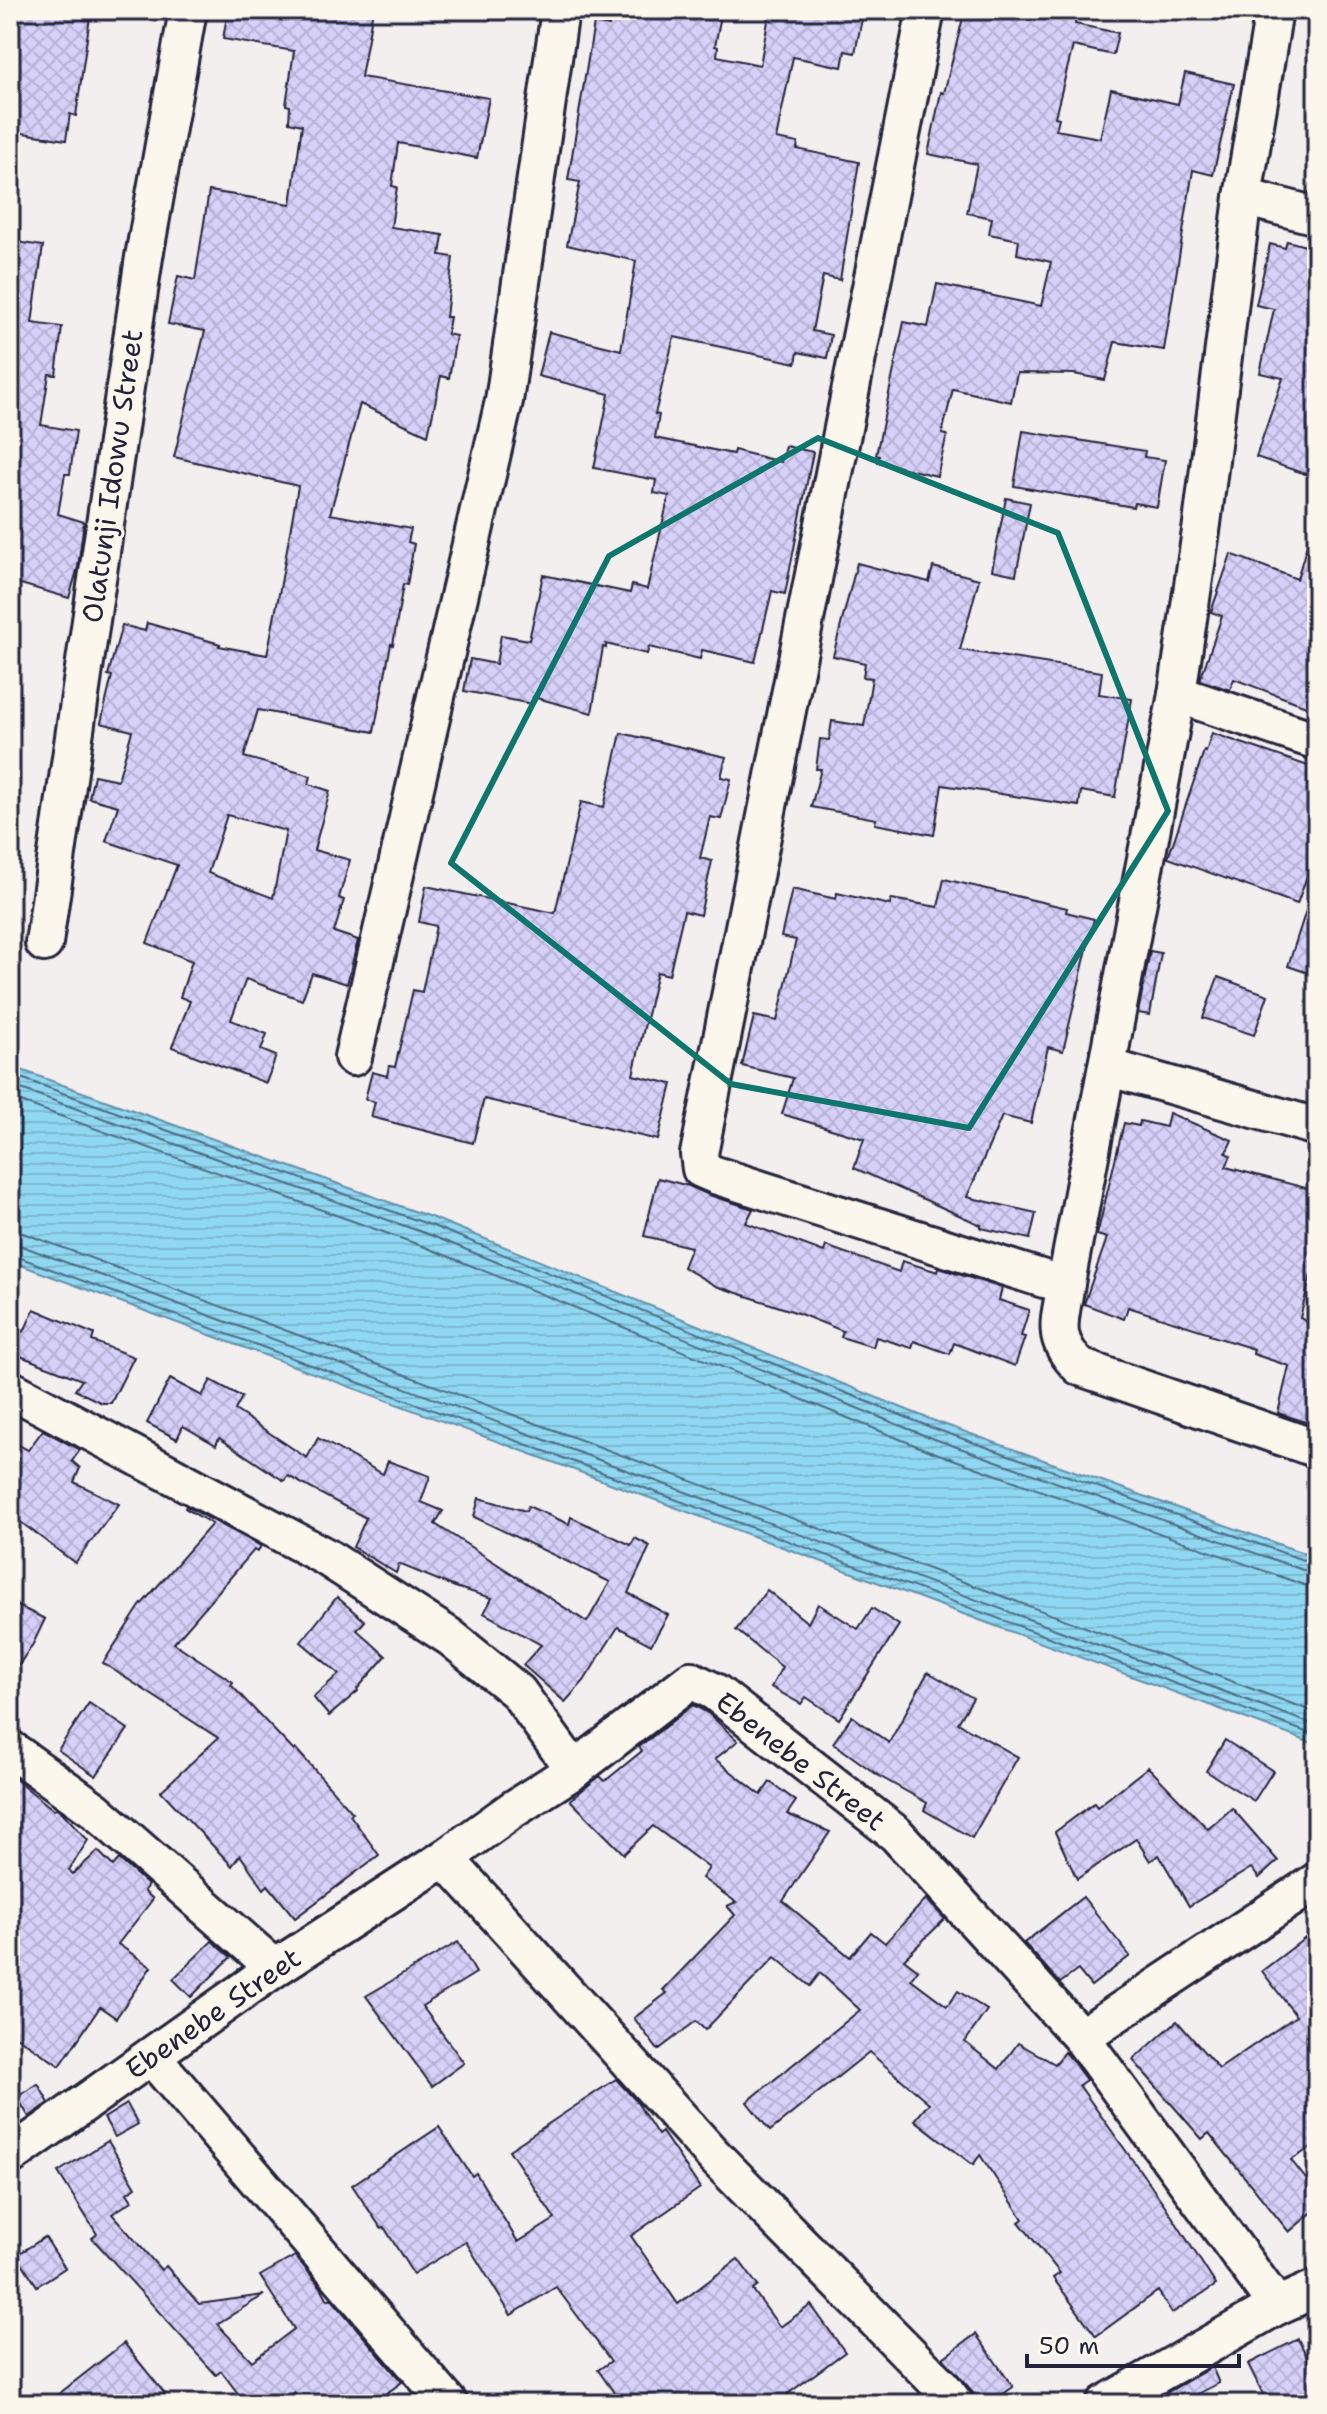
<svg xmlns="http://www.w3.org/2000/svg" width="1327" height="2414" viewBox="0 0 1327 2414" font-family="'Shantell Sans',sans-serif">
<defs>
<pattern id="water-rules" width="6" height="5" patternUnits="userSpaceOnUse" patternTransform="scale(2)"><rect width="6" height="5" fill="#90d8f1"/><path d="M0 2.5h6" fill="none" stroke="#7cb9d0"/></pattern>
<pattern id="building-cross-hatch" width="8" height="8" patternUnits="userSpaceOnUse" patternTransform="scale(2)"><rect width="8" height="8" fill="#d7d0f9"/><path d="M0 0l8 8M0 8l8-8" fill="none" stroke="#b8b2d6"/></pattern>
</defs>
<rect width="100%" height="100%" fill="#f4efef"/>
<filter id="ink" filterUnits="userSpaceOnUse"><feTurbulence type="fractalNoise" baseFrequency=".0125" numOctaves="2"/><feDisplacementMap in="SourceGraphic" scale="16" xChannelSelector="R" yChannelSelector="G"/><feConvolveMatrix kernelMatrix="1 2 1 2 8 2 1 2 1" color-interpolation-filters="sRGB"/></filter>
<g filter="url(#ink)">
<!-- water -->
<polygon fill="url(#water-rules)" stroke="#648fa8" stroke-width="2" points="10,1066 436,1219 932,1420 1317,1558 1317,1745 10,1261"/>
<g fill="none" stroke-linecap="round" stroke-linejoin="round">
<!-- shore -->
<g stroke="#4e6b84" stroke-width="2">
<polyline points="10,1074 433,1226 930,1427 1317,1565"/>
<polyline points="10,1085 430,1235 926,1436 1317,1575"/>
<polyline points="10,1098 425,1247 922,1448 1304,1585 1317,1587"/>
<polyline points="10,1232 23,1233 1317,1713"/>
<polyline points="10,1244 19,1245 1317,1726"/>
<polyline points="10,1254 1317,1736"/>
</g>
</g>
<!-- building -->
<g fill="url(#building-cross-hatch)" stroke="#22223b" stroke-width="2" fill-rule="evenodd">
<polygon points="10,10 91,10 76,116 70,114 66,140 10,131"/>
<path d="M228,10h145l-12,67 128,21 -12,60 -79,-15 -6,43 5,1 -6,40 52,8 -3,20 13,2 -7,60h4l-3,17 9,2 -7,42 -8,-2 -13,59 -68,-31 -30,110 81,15 -3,13 6,2 -7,41 -4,-1 -10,61 -2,-1 -17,88 -116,-22 -14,47 67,19 -2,8 21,7 -16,59 36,10 -11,38 5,2 -10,32 24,8 -11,44 -35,-11 -10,27 -56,-21 -15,41 36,14 -6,16 15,6 -10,27 -94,-36 18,-46 -10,-4 12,-36 -45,-18 30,-78 -71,-24 12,-35 -29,-8 5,-23 24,5 14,-49 -31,-8 11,-47 -4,-1 14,-50 23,6 2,-8 73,21 -1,2 48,9 13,-66 18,-103 -124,-29 31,-126 -37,-7 10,-48 17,4 14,-89 82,13 11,-79 -13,-3 1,-16 -4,-1 8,-54 -71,-12zM227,815l59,16 -13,67 -65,-25z"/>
<polygon points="611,10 722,10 715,46 718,47 717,56 760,65 770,10 846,10 863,14 855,53 845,51 842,67 793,57 776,139 798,143 797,149 859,162 840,280 823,276 812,331 831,335 827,358 798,352 796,363 674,337 655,414 659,415 655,438 733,454 734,450 781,462 785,446 813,452 785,594 772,591 755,662 702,650 700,659 649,647 647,654 606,644 606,648 603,647 592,713 533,697 532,704 464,691 470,659 496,664 501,635 529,640 543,575 630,593 632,585 647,589 669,496 654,493 656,480 594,468 609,394 538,376 549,332 621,350 636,261 567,245 580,182 568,180 594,23 609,26"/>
<polygon points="965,10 1077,10 1075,24 1118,33 1113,55 1073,46 1055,117 1059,118 1056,130 1100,138 1111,89 1178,104 1185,73 1234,84 1213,175 1193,170 1164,350 1115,342 1105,380 1074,374 1017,373 1011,402 953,389 942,434 947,435 937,476 878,462 879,456 876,455 904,322 928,327 937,284 1041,306 1051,262 1017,254 1019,240 989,234 992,218 967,213 977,164 928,154 941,92 944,93"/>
<polygon points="10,241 43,246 32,323 62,327 56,375 49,374 41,425 76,431 70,474 65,474 58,514 84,522 78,567 69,598 10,581"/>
<polygon points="1287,241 1317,249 1317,478 1256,457 1283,378 1260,373 1274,309 1256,305 1270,244 1285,248"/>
<polygon points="1023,431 1145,451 1144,457 1165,460 1157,507 1134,503 1133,507 1014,486"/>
<polygon points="1006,498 1030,503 1016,575 992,570"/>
<polygon points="1311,531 1317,531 1317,710 1234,679 1230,690 1200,680 1222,616 1211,612 1231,554 1297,579"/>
<polygon points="857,563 929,582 933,567 979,579 960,650 1102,672 1099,694 1132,699 1115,797 1081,791 1079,806 942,785 934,835 875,824 876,819 811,807 821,769 816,769 820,739 829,740 832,721 864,726 872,678 863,677 865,663 833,656"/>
<polygon points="621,733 726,757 721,777 731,779 721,819 710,817 700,858 712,861 700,915 684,911 669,975 657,972 633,1075 672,1084 658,1140 484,1099 473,1143 371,1117 375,1102 365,1099 372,1072 387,1076 389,1066 395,1067 413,990 422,992 436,926 419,922 426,886 555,913 581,802 604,807"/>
<polygon points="1212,733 1317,769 1317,848 1297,904 1168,858 1204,751 1206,752"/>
<polygon points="944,879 1067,908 1066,912 1094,919 1063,1051 1048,1047 1031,1123 1002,1116 967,1197 1036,1213 1030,1239 981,1228 981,1225 854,1168 864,1139 782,1114 793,1078 742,1066 754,1016 777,1021 796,940 781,937 792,889 836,899 837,893 890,905 891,899 938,907"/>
<polygon points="1312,892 1317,893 1317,976 1288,966"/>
<polygon points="1150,951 1161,953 1150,1015 1138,1013"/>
<polygon points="1218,977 1268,995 1254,1035 1203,1018"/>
<polygon points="1169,1113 1232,1140 1226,1153 1231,1156 1226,1167 1317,1191 1317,1251 1300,1318 1317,1327 1317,1403 1312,1424 1278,1413 1289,1366 1253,1354 1254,1349 1209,1335 1210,1333 1128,1307 1124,1319 1084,1304 1107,1238 1097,1235 1124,1123 1139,1126 1140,1121 1166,1127"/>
<polygon points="658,1178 689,1186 709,1195 753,1209 746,1223 824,1252 826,1246 899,1272 902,1261 938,1272 939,1268 1002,1288 999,1300 1029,1310 1021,1336 1025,1337 1015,1366 954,1343 950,1354 914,1341 912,1348 876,1337 873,1347 841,1337 843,1331 795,1312 716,1286 683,1267 691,1247 644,1236"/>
<polygon points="34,1309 94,1334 92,1341 134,1357 111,1403 102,1403 75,1390 82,1380 10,1352 10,1326 24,1332"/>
<polygon points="170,1379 202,1396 211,1380 242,1397 235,1410 307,1458 318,1438 383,1474 388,1461 430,1476 421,1502 443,1511 435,1524 587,1622 610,1582 474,1517 479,1498 526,1511 528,1506 569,1524 571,1517 631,1545 635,1538 650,1546 628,1593 668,1615 651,1645 618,1627 584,1681 565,1702 523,1665 541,1645 484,1613 492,1598 455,1587 399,1564 396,1573 353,1547 366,1518 288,1476 284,1481 219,1438 216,1445 183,1426 177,1439 147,1423"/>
<polygon points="43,1430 80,1450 72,1461 80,1468 74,1482 119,1504 75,1563 10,1514 10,1440 28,1450"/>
<polygon points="186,1506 261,1546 257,1552 254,1550 174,1643 233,1682 231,1685 294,1751 296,1749 353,1813 350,1815 379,1855 295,1918 268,1885 264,1889 240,1855 232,1866 161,1791 218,1738 103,1663 140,1606 212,1524 185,1508"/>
<polygon points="767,1590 808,1623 818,1604 858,1629 872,1608 899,1625 839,1719 806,1697 801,1704 771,1687 782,1667 736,1630"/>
<polygon points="337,1597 365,1621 357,1630 386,1656 357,1689 358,1691 329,1716 313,1697 339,1674 301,1642"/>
<polygon points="10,1602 45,1619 33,1644 10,1678"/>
<polygon points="928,1672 973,1698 958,1723 1018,1757 972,1838 924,1810 927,1803 879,1776 833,1743 852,1716 889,1743"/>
<polygon points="89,1703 128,1729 96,1776 58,1750"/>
<polygon points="693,1705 708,1713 738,1741 715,1759 761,1795 770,1782 796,1801 787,1814 830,1832 783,1901 850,1957 871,1932 885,1943 926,1899 945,1919 904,1959 918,1970 911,1979 947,2006 958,1991 987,2010 965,2042 999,2069 1018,2043 1055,2064 1065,2052 1071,2059 1086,2080 1079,2085 1166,2207 1216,2285 1172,2313 1158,2291 1096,2336 1053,2278 1060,2273 1019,2222 1023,2219 980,2155 973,2165 915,2120 929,2103 869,2052 770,2131 747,2102 860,2010 820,1973 810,1986 775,1957 705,2030 696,2021 658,2050 634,2018 667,1993 663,1990 735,1915 727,1906 736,1902 702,1878 709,1868 653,1826 624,1854 570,1800 600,1776 605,1781 642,1751 639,1747"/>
<polygon points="1225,1740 1273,1771 1254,1801 1206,1771"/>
<polygon points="1148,1767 1208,1829 1232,1808 1278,1861 1259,1878 1251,1868 1189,1906 1159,1855 1150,1861 1136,1839 1077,1879 1055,1832 1094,1803 1097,1807"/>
<polygon points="10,1775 54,1810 56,1808 61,1811 88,1840 69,1870 73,1874 98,1851 113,1866 119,1859 148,1885 144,1891 153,1899 118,1944 151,1967 116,2018 100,2007 60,2066 10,2032"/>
<polygon points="1083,1897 1130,1956 1091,1986 1078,1970 1060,1983 1024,1943"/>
<polygon points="1317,1929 1317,2144 1291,2160 1317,2193 1317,2208 1289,2232 1209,2133 1202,2139 1133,2060 1177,2021 1219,2069 1296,2016 1262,1971"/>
<polygon points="212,1941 231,1957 191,1997 173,1979"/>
<polygon points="458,1942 476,1973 422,2006 464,2063 432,2086 366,1996"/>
<polygon points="616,2079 636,2101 658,2135 662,2132 700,2188 631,2236 678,2304 738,2259 758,2286 753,2290 780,2327 811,2305 845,2352 774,2404 622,2404 598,2370 611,2361 556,2287 511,2315 466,2242 413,2274 384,2227 381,2228 352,2185 439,2127 472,2176 476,2173 518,2242 555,2219 509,2150"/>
<polygon points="38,2084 49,2103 29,2117 17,2097"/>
<polygon points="127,2104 138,2124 115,2137 104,2118"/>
<polygon points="108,2141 136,2187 127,2193 132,2201 112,2214 161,2270 166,2266 199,2304 264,2295 217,2324 252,2361 294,2329 260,2276 295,2256 321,2287 328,2300 331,2298 402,2382 372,2404 303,2404 294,2392 278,2404 246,2404 221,2371 216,2375 92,2238 97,2234 58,2172"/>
<polygon points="45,2237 65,2268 37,2286 17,2255"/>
<polygon points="976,2334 1013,2387 989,2404 976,2404 972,2391 943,2358"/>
<polygon points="1298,2339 1317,2376 1317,2404 1268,2404 1248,2364"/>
<polygon points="124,2343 165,2394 153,2404 46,2404"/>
<polygon points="1212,2367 1219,2383 1178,2404 1147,2404"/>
</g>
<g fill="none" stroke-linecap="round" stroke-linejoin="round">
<defs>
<g id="minor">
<polyline points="926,10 699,1154 701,1169 715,1175 1044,1279 1066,1283 1177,694 1202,524 1243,197 1274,10"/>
<polyline points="1243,197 1317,216"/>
<polyline points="1177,694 1317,741"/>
<polyline points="44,943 144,257 188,10"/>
<polyline points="353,1057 504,401 560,10"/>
<polyline points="1107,1067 1317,1127"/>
<path d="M1066,1283c-6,39 -16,54 14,84l237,82"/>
<polyline points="10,1389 326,1557 450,1637 518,1692 574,1770"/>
<polyline points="10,1749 95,1810 275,1968"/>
<polyline points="445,1858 714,2156 943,2388 955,2404"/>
<polyline points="1081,2037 1317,1881"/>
<polyline points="152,2057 449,2404"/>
<polyline points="10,2156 275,1968 445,1858 512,1810 574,1770 691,1680 715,1692 896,1834 1081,2037 1277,2306"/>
<polyline points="1105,2404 1277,2306 1317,2288"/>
</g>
</defs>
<!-- minor casing -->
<use href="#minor" stroke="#22223b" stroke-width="42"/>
<!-- minor -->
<use href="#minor" stroke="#fbf7ec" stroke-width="36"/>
</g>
</g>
<!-- marked area -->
<path fill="none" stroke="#0f766e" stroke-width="6" stroke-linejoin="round" d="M818,438l240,95 110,278 -199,317 -238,-44 -280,-221 158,-307z"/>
<g text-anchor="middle" stroke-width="6" stroke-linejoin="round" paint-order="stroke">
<!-- street labels -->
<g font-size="28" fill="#22223b" stroke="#fbf7ec">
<text transform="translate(112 476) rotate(-82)" y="10">Olatunji Idowu Street</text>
<text transform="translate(801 1761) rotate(38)" y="10">Ebenebe Street</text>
<text transform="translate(213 2013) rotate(-35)" y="10">Ebenebe Street</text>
</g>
</g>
<!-- margin -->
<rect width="1327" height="2414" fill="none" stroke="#fbf7ec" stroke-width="40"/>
<rect x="20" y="20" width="1287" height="2374" fill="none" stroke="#22223b" stroke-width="3" filter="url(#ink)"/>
<!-- scale -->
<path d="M1027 2354v12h212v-12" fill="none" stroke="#22223b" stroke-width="4"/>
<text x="1039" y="2354" font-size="24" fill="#22223b" stroke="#fbf7ec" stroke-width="6" paint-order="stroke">50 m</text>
</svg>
